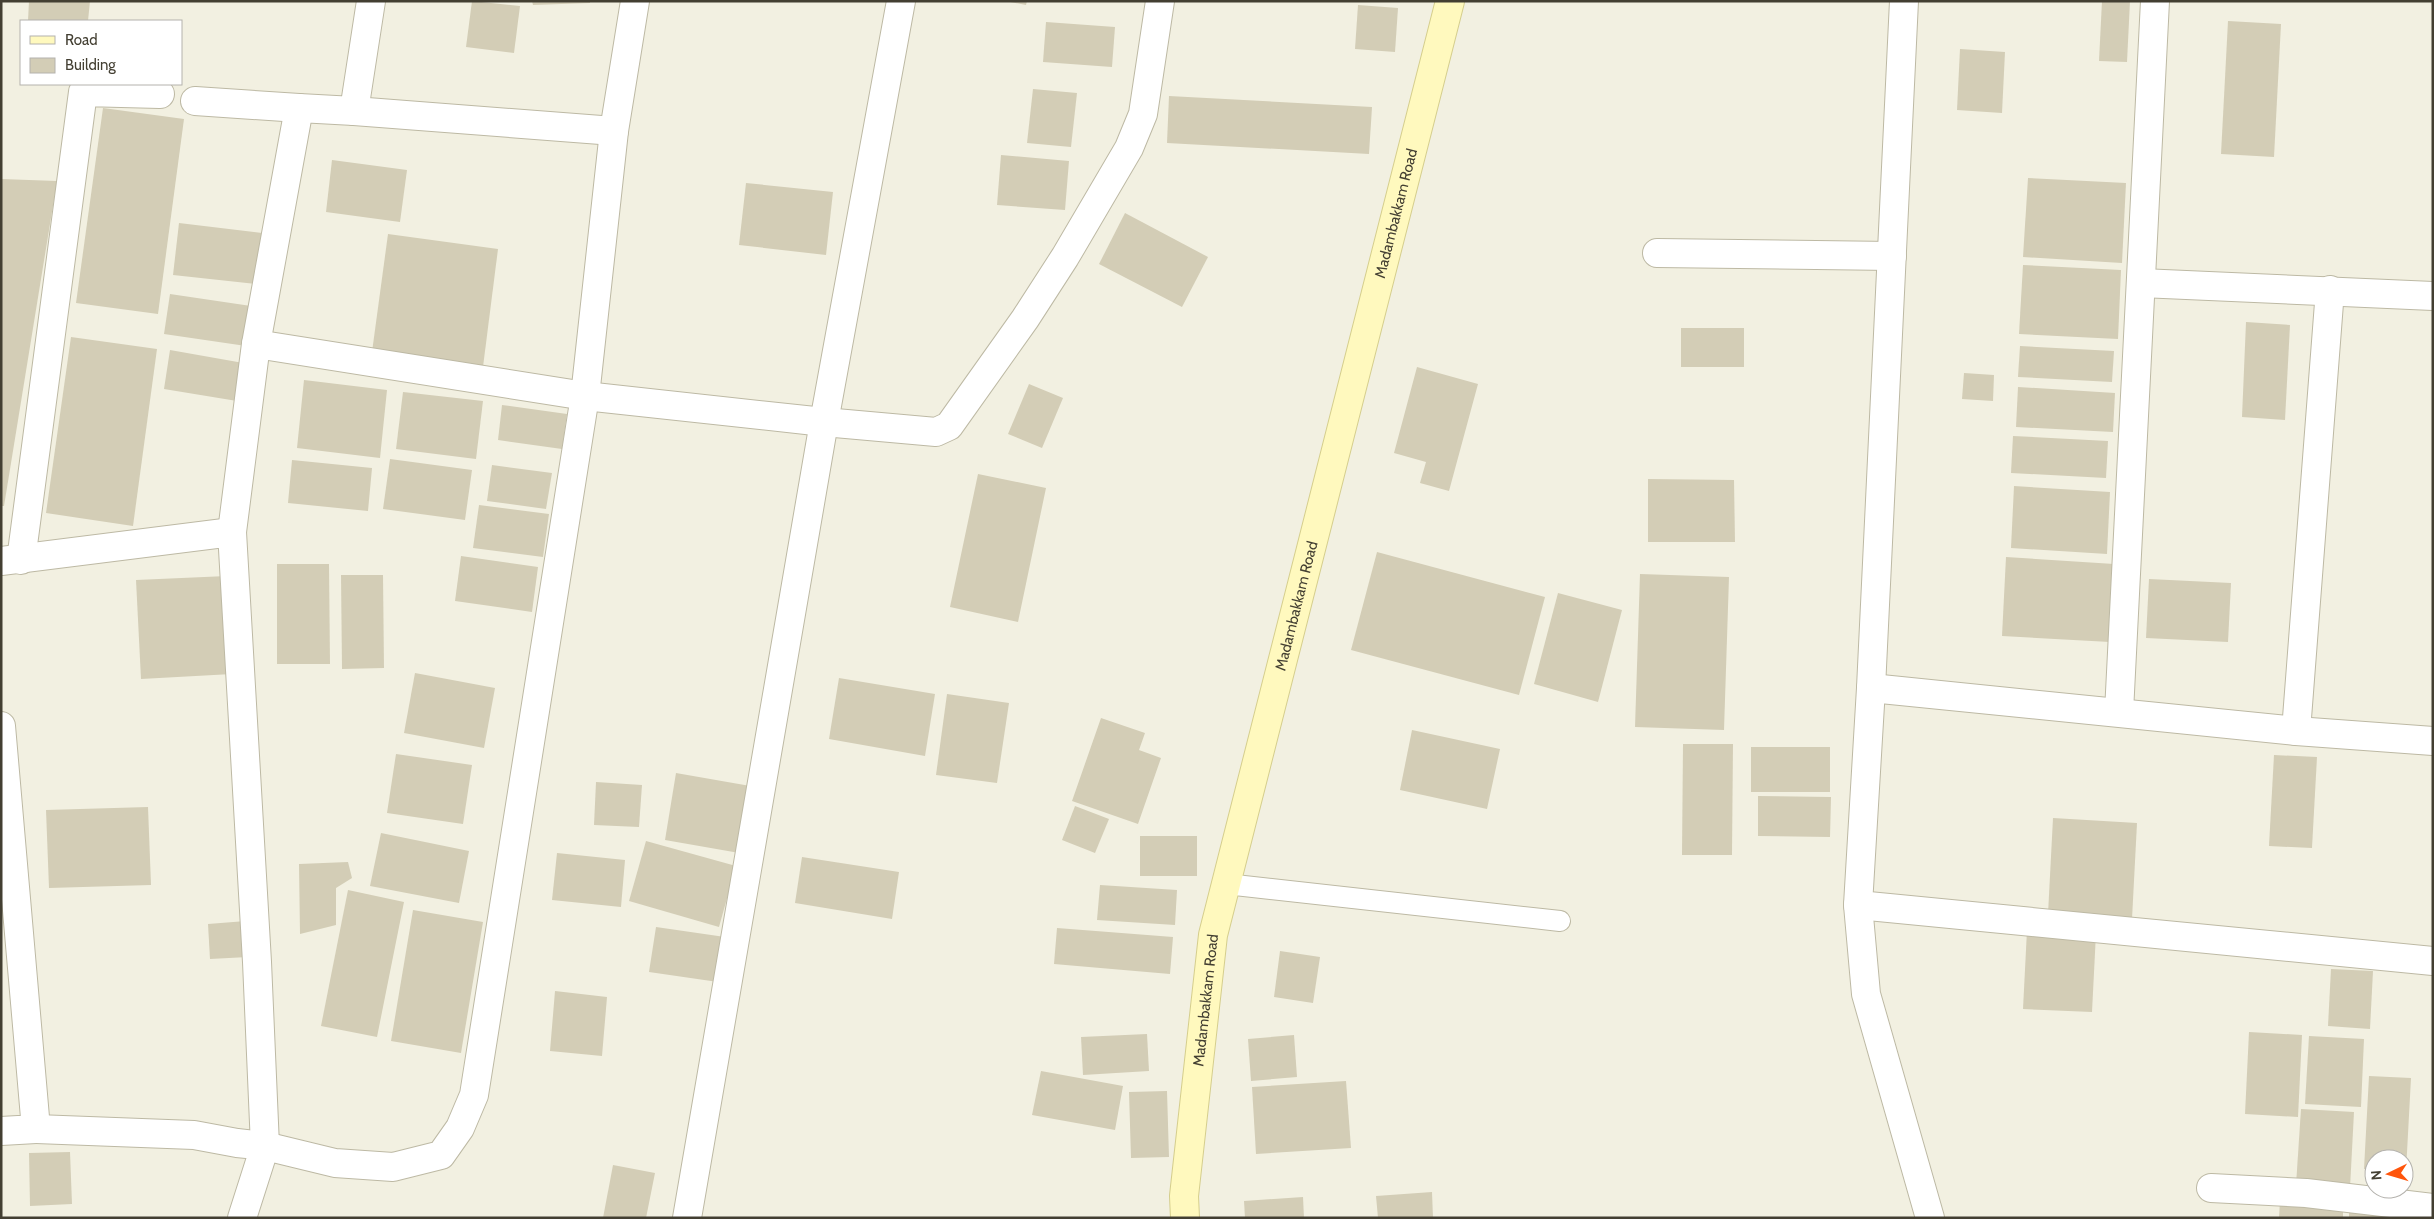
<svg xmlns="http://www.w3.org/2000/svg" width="2434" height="1219" viewBox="0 0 2434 1219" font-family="Cabin,sans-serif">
<rect width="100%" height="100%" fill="#f2f0e1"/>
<!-- building -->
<g fill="#d3cdb6">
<polygon points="29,1 90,1 88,21 28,21"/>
<polygon points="472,1 520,6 514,53 466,47"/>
<polygon points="532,1 590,1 590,3 533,5"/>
<polygon points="1005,1 1027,1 1026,5"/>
<polygon points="2102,1 2130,1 2127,62 2099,61"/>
<polygon points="1358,5 1398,8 1395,52 1355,49"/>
<polygon points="2228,21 2281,24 2274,157 2221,154"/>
<polygon points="1046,22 1115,27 1112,67 1043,62"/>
<polygon points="1960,49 2005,52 2002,113 1957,110"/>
<polygon points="1033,89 1077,93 1071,147 1027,143"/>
<polygon points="1169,96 1372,107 1369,154 1167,143"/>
<polygon points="103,108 184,119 158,314 76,303"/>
<polygon points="1001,155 1069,161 1065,210 997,205"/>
<polygon points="332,160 407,170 400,222 326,212"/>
<polygon points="2028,178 2126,183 2122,263 2023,257"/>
<polygon points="1,179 57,181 4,506 1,506"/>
<polygon points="746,183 833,192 826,255 739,245"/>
<polygon points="1125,213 1208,257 1182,307 1099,264"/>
<polygon points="179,223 262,233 256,284 173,275"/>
<polygon points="388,234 498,249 483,367 372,352"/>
<polygon points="2023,265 2121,270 2118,339 2019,334"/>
<polygon points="170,294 251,306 246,346 164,334"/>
<polygon points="2246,322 2290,325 2285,420 2242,417"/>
<rect x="1681" y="328" width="63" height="39"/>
<polygon points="71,337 157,349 133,526 46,513"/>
<polygon points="2020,346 2114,351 2112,382 2018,377"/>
<polygon points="170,350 249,364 243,402 164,389"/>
<polygon points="1417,367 1478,384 1449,491 1420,483 1426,462 1394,453"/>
<polygon points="1964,373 1994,375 1993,401 1962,399"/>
<polygon points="304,380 387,390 380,458 297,448"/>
<polygon points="1029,384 1063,398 1042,448 1008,434"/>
<polygon points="2018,387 2115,393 2113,432 2016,427"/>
<polygon points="403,392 483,401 476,459 396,449"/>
<polygon points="502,405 567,414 562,449 498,440"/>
<polygon points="2013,436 2108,441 2106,478 2011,473"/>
<polygon points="390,459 472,470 465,520 383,509"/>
<polygon points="292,460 372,468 368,511 288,503"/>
<polygon points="492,465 552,473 546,509 487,501"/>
<polygon points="978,474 1046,488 1018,622 950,607"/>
<polygon points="1648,479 1734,480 1735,542 1648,542"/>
<polygon points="2014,486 2110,492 2107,554 2011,548"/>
<polygon points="479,505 549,514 543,557 473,548"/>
<polygon points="1377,552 1545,597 1519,695 1351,650"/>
<polygon points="461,556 538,567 532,612 455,601"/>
<polygon points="2006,557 2114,564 2110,642 2002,636"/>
<polygon points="277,564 329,564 330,664 277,664"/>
<polygon points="1640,574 1729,577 1724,730 1635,727"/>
<polygon points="341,575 383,575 384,668 342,669"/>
<polygon points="227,576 232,674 141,679 136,580"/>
<polygon points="2149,579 2231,583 2228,642 2146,638"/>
<polygon points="1558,593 1622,610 1598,702 1534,684"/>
<polygon points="415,673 495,688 484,748 404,733"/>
<polygon points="839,678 935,694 925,756 829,739"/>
<polygon points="947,694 1009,703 997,783 936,775"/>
<polygon points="1101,718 1145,733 1139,750 1161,758 1138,824 1072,801"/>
<polygon points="1412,730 1500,749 1487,809 1400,790"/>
<polygon points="1683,744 1733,744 1732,855 1682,855"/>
<rect x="1751" y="747" width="79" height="45"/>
<polygon points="396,754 472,765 463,824 387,813"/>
<polygon points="2274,755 2317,757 2312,848 2269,846"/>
<polygon points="676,773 756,787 745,854 665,840"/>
<polygon points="596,782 642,785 639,827 594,825"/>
<polygon points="1758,796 1831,797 1830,837 1758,836"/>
<polygon points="1075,806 1109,819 1095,853 1062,840"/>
<polygon points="148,807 151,885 49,888 46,810"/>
<polygon points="2053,818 2137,823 2132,919 2048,914"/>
<polygon points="381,833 469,851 459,903 370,886"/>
<rect x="1140" y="836" width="57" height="40"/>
<polygon points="646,841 736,866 719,927 629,901"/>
<polygon points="557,853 625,860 621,907 552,900"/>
<polygon points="802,857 899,872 892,919 795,903"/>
<polygon points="348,862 352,878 336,888 336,925 300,934 299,864"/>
<polygon points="1100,885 1177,890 1175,925 1097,920"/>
<polygon points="348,890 404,902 377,1037 321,1026"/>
<polygon points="413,910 483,922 461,1053 391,1041"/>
<polygon points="246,921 248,957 210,959 208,924"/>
<polygon points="656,927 725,937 718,982 649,972"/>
<polygon points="1057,928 1173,937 1170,974 1054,964"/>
<polygon points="2027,930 2096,933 2092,1012 2023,1009"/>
<polygon points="1280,951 1320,957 1313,1003 1274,997"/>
<polygon points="2331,969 2373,971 2370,1029 2328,1026"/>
<polygon points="555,991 607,997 602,1056 550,1051"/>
<polygon points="2249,1032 2302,1035 2298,1117 2245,1114"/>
<polygon points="1147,1034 1149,1071 1083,1075 1081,1037"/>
<polygon points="1294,1035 1297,1077 1251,1081 1248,1039"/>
<polygon points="2309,1036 2364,1039 2361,1107 2305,1104"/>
<polygon points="1041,1071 1123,1086 1115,1130 1032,1115"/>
<polygon points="2369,1076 2411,1078 2406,1171 2404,1171 2404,1159 2374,1159 2374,1169 2364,1169"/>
<polygon points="1346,1081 1351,1148 1256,1154 1252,1087"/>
<polygon points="1167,1091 1169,1157 1131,1158 1129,1092"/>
<polygon points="2301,1109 2354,1112 2350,1188 2296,1185"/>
<polygon points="70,1152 72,1204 30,1206 29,1153"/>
<polygon points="613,1165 655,1173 646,1218 603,1218"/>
<polygon points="1432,1192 1433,1218 1378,1218 1376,1196"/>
<polygon points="1303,1197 1304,1218 1245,1218 1244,1201"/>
<polygon points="2280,1201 2343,1205 2343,1218 2279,1218"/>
<polygon points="2349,1207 2409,1218 2349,1218"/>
</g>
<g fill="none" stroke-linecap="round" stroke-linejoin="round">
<defs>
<polyline id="lane" points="1226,884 1560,921"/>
<g id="street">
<polyline points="1904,1 1871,688 1858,905 1866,994 1930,1218"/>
<polyline points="195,101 299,108"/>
<polyline points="354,111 614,131"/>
<polyline points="1657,253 1892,256"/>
<polyline points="2141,283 2433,296"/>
<polyline points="256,344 585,396 824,422 936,432 949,426 1025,319 1065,257 1129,148 1143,114 1160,1"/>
<polyline points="232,532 256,344 299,108 354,111 371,1"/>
<polyline points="21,560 83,92 160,94"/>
<polyline points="1,561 232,532 257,962 265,1146 242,1218"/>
<polyline points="1871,688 2296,731 2433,741"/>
<polyline points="2119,712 2155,1"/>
<polyline points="1,726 36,1129 1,1131"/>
<polyline points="2296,731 2330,290"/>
<polyline points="1858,905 2433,961"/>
<polyline points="36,1129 194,1135 237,1143 265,1146 335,1163 393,1167 441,1155 460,1128 474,1095 585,396 614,131 635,1"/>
<polyline points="2211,1188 2306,1193 2433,1208"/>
<polyline points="687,1218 824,422 901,1"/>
</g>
<g id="secondary">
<path id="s1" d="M1185,1218l-1,-22 29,-261 237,-934"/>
</g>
</defs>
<!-- lane casing -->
<use href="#lane" stroke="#bdb9a4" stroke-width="22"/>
<!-- street casing -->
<use href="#street" stroke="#bdb9a4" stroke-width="30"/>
<!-- secondary casing -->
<use href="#secondary" stroke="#d5ce8d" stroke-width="30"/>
<!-- lane -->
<use href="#lane" stroke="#fff" stroke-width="20"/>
<!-- street -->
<use href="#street" stroke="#fff" stroke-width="28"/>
<!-- secondary -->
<use href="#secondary" stroke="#fff9be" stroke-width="28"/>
</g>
<g text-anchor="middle" stroke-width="4" stroke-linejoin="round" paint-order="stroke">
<!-- street labels -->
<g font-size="15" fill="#433f32" stroke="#fff">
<text dy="5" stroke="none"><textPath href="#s1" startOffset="1029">Madambakkam Road</textPath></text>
<text dy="5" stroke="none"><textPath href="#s1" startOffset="624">Madambakkam Road</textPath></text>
<text dy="5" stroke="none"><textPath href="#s1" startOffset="219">Madambakkam Road</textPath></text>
</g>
</g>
<!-- border -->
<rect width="2434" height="1219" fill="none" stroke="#433f32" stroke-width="5"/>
<!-- legend -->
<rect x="20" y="20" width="162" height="65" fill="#ffffff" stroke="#b4b2ad"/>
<rect x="30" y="36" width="25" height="8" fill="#fff9be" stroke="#b4b2ad"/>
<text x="65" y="45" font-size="15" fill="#433f32">Road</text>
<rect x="30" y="58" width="25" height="15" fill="#d3cdb6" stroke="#b4b2ad"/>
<text x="65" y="70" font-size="15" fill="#433f32">Building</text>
<!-- north arrow -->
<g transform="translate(2389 1174) rotate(265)"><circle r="24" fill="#ffffff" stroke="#b4b2ad"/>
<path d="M0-4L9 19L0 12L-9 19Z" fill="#ff550b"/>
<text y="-8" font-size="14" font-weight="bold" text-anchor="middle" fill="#433f32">N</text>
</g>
</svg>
